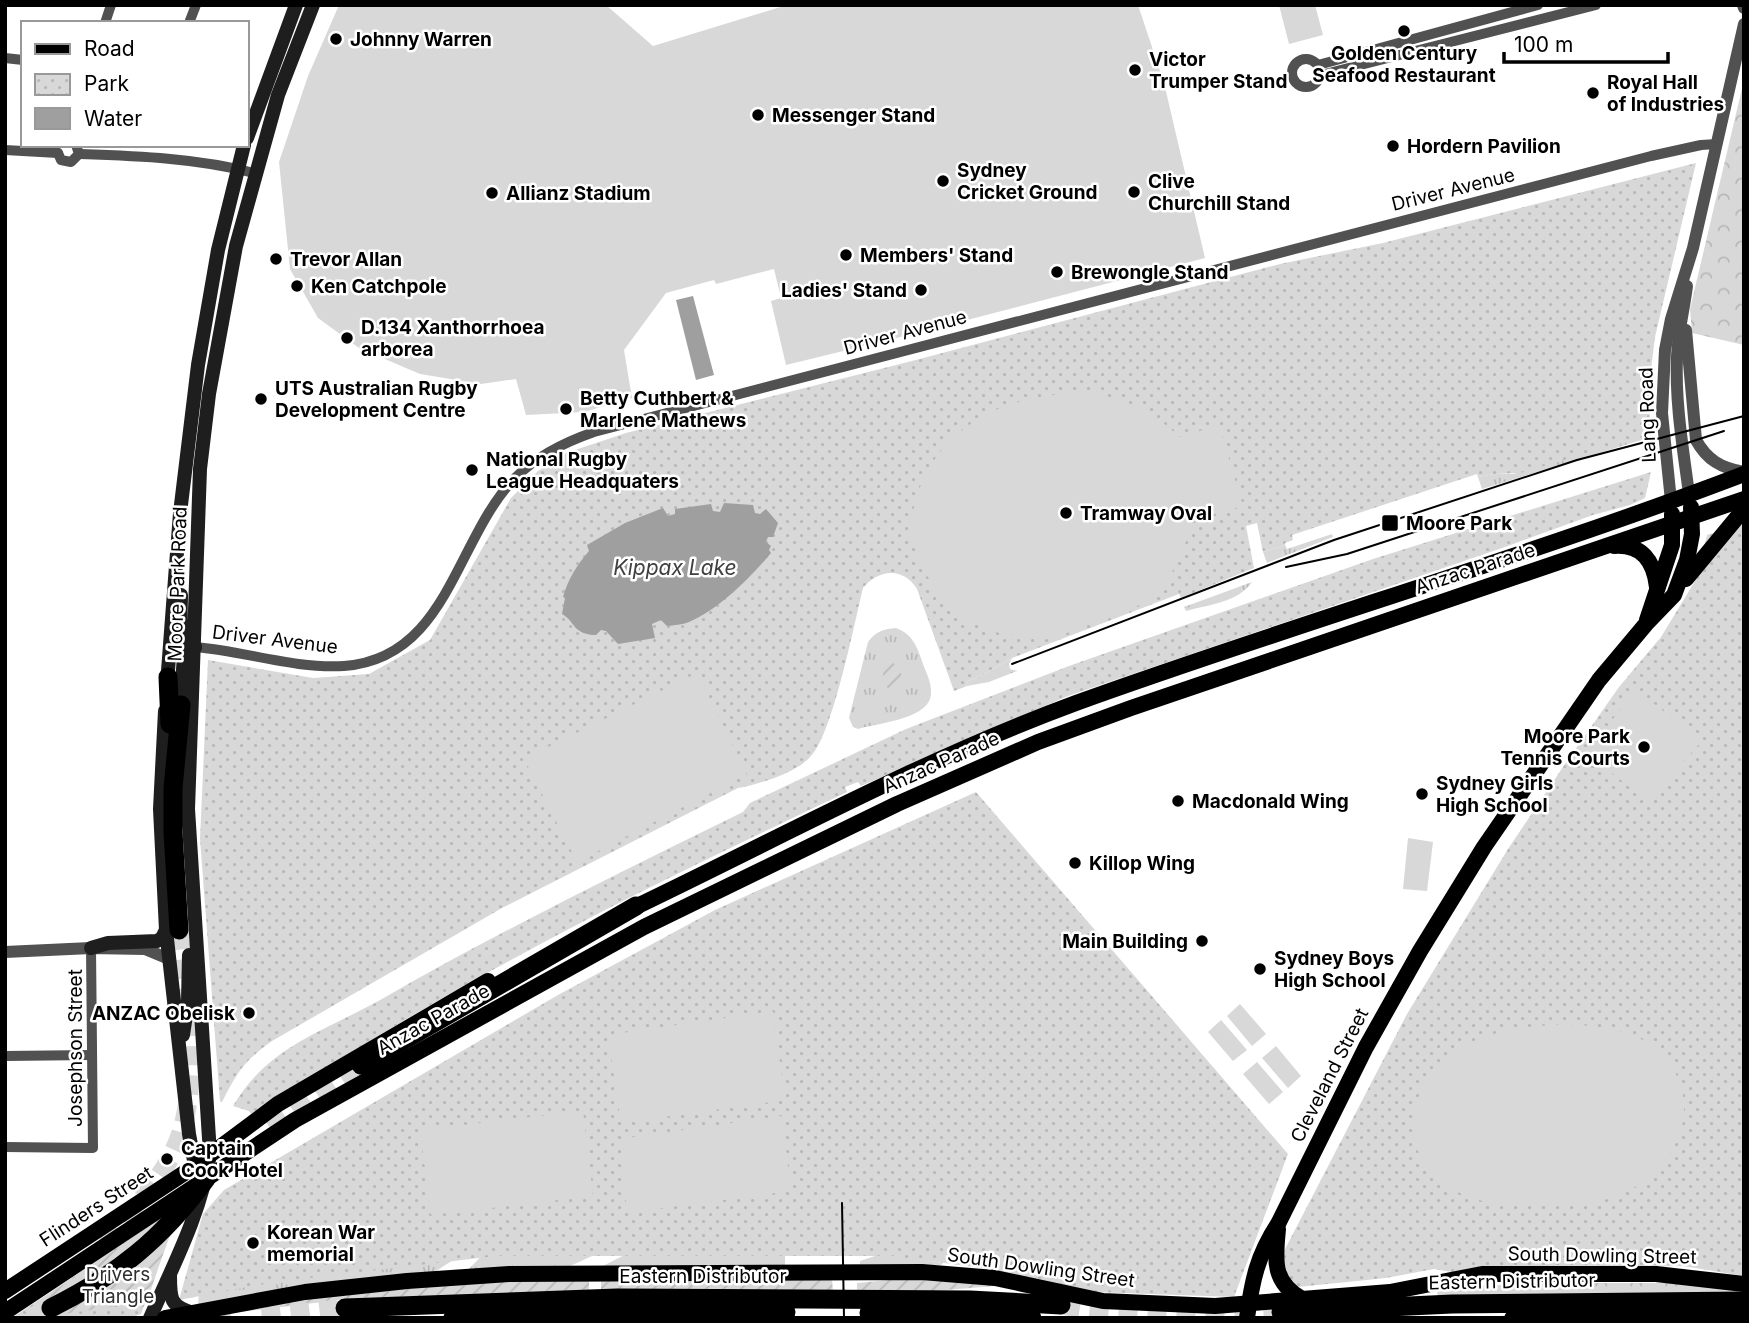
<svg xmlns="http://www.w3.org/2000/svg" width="1749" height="1323" viewBox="0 0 1749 1323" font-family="Inter,sans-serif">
<defs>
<pattern id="grass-tufts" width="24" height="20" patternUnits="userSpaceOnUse" patternTransform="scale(1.75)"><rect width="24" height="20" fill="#d8d8d8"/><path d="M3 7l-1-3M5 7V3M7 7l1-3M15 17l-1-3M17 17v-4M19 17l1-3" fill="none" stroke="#b8b8b8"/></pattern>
<pattern id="forest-crowns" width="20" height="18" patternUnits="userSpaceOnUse" patternTransform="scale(1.75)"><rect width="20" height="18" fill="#d8d8d8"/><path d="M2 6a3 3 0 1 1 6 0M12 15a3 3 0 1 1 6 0" fill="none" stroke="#b8b8b8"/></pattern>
<pattern id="park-dots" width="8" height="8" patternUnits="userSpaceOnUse" patternTransform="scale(1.75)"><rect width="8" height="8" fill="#d8d8d8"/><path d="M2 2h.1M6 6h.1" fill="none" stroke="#b8b8b8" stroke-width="1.8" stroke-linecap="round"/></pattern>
<pattern id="garden-furrows" width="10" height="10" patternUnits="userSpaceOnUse" patternTransform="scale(1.75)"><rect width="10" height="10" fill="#d8d8d8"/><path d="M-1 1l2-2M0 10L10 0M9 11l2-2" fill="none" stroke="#b8b8b8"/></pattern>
</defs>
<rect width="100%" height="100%" fill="#fff"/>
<!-- grass -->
<g fill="url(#grass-tufts)">
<polygon points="1644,436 1645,439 1482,489 1478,477 1494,474 1513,474"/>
<polygon points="1332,534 1333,537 1267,563 1263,552 1285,545 1287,549"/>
<path d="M1252,582c-13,20 -45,23 -66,29l-2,-4z"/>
<path d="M896,628c16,6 21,18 26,33 3,10 10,21 9,32 0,26 -53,30 -73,36l-5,-2 -4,-9 19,-76c8,-11 16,-13 28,-14z"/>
<path d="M1012,658l-3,6 1,5 7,2 -28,11 -22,4 -1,-4c16,-5 31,-16 46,-24z"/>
<polygon points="614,1246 568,1267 468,1270 487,1250"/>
<polygon points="634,1250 785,1250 785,1266 603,1266"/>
<polygon points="464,1253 433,1273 198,1305 199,1293"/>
<polygon points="884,1253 943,1263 941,1265 860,1264 860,1261"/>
</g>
<!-- forest -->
<g fill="url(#forest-crowns)">
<polygon points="1744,80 1744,345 1692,333 1690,309"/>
<polygon points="1564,1283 1679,1283 1744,1292 1438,1298 1437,1291 1470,1286"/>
</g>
<!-- park -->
<g fill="url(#park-dots)">
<path d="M1696,163l-41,174 -6,49 1,49 -130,38 -26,1 -16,3 -1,-3 -185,61 1,5 -8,3v2l-22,7 -6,-29 -11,3 8,42 -73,30 -2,-4 -167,64c-15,8 -30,19 -46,24l1,4 -13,5 -37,-102c-14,-22 -38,-20 -54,-1 -9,36 -30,145 -52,168 -14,17 -52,28 -73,32l-236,120 -230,133c-29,21 -34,30 -50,61l-2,-1 -20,-262 8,-179 105,18 56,-4 61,-34 81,-142 27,-27 28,-18 60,-20 286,-72 368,-97 103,-21z"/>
<path d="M1651,472l-6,26 -15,7 -37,10 -88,32 -437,149 -207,90 -3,-4 -13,5 2,5c-113,54 -227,108 -336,168 -89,48 -175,101 -260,154l-2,-3 -16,-5c35,-60 92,-75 149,-107 118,-68 239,-127 361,-187l7,-9 156,-74 163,-63 304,-107z"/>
<polygon points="1744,524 1744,1276 1683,1266 1535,1267 1452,1272 1434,1269 1386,1278 1298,1287 1287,1278 1283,1253 1407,1014 1508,849 1563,767 1619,687 1661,637 1697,578 1707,535"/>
<polygon points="976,792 1288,1154 1234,1297 1093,1292 989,1269 892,1256 496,1256 275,1282 179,1300 203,1214 224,1190 558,995 715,910"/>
<polygon points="161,1218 172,1230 141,1314 131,1318 12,1318"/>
</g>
<!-- garden -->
<g fill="url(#garden-furrows)">
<polygon points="893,663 899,667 903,680 898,690 892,691 884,685 883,674 886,667"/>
<polygon points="160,1220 104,1272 65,1294 41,1303 42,1299"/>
<polygon points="171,1231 147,1301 46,1317 73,1305"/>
<polygon points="832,1279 833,1292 601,1292 601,1281"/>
<polygon points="900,1279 951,1279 995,1283 995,1286 934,1291 857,1291 857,1283"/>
<polygon points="589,1281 589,1292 356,1298 231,1313 231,1318 193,1318 292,1299 475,1282"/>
</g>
<!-- pitch -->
<g fill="#d8d8d8">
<polygon points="339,5 606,5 653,46 787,5 1138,5 1164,83 1205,258 921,332 786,365 771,301 781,298 774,269 716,284 714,280 666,293 624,350 632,398 584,412 526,415 516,379 481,384 420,374 359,348 318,318 290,269 279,162 308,76"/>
<polygon points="1279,5 1315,5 1323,35 1289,44"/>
<path d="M1084,392l35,7 35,16 26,22 39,-12 24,81 -50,14c-9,30 -22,67 -52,84 -13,8 -30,12 -45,17 -14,5 -30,14 -45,17 -11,2 -26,-2 -37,-3 -44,-4 -75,-31 -92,-70 -5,-11 -11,-23 -11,-35 2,-43 25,-84 61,-107 34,-23 73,-28 112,-31z"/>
<polygon points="697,673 747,774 577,862 524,759"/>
<polygon points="1635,689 1702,741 1648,801 1587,754"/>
<polygon points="1408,838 1433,842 1427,891 1403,889"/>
<polygon points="1240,1004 1266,1034 1252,1046 1227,1016"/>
<polygon points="773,1011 785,1100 621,1123 608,1035"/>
<polygon points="1221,1020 1247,1050 1233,1061 1208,1032"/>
<path d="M1569,1024c25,2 51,4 72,15 58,32 55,103 5,140 -12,10 -27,17 -42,21 -29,7 -104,8 -132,-2 -24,-8 -49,-27 -56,-53 -5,-19 -2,-39 6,-56 26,-55 95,-63 147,-65z"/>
<polygon points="1276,1046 1301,1076 1288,1088 1262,1058"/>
<polygon points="1257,1062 1283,1092 1269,1104 1243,1074"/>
<polygon points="583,1111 593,1196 431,1215 420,1130"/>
<polygon points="782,1116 791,1191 627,1213 620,1139"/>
</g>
<!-- water -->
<g fill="#9f9f9f">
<polygon points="693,296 714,375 696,380 676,300"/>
<path d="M724,503l29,2 2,8 5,1 6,-5 12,14 -5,14h-5l-2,5 5,4 -2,4 2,3c-22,26 -50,55 -82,69 -7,3 -15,3 -22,4l-6,-6 -9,4 3,14 -37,6 -12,-13 -5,-1 -5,5c-24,-1 -20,-13 -34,-21l3,-16 -2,-1c5,-18 14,-32 26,-46l-2,-6 38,-22 38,-15 5,8 7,-2v-5l36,-5 2,7 7,1z"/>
</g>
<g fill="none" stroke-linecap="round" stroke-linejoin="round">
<!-- motorway-tunnel -->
<g stroke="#d9d9d9" stroke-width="19" stroke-dasharray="19 10" stroke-linecap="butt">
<polyline points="270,1128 361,1065"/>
<path d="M104,1242c25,-30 55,-58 71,-94 28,-60 10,-153 4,-218"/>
<path d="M1061,1305c73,14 147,9 220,7"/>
<polyline points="30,1318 51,1308"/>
<polyline points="262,1318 345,1308"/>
</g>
<!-- minor -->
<g stroke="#515151" stroke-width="10">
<polyline points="105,23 111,5"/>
<polyline points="189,23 196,5"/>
<polyline points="5,58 23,60"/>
<circle cx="1306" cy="73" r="14"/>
<polyline points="1318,65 1538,5"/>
<polyline points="1321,75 1596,5"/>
<polyline points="5,150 58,153"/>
<polyline points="58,153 61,160 71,162 79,154 76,145"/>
<path d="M79,154c58,2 119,4 175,19"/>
<path d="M195,647c49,4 99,22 149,19 105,-8 111,-128 172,-189 22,-22 49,-35 78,-45l1057,-276 50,-11 16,-1"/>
<polyline points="5,1056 92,1055"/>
<polyline points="5,1147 93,1148 91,948"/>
</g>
<!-- tertiary -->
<g stroke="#515151" stroke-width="12">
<polyline points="1743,5 1744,8"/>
<path d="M1687,286c-3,24 -9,47 -10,71 -2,46 6,91 12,137"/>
<path d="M1686,330l10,110c11,20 25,28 48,32"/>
<polyline points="1671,501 1662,413 1665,350 1671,319 1693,248 1744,24"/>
<polyline points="5,952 91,948 145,949 169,959"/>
</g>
<!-- secondary -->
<g stroke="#1e1e1e" stroke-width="14">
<polyline points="247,138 296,5"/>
<path d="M181,595c0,18 -4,42 14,52"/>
<polyline points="167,684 180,513 198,365 218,250 244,145"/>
<polyline points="165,711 160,809 166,930 189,1134 195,1166 200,1174"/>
<polyline points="180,714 184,655 195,647"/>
<polyline points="91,948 108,943 157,941 162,938 166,930"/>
<polyline points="183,1035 188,1002 189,955"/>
<path d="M170,1276c0,23 0,30 23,37"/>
<path d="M150,1318c23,-52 52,-107 60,-164l-22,-345 12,-340 9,-75 27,-148 42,-151 35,-90"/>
</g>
<!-- primary -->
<g stroke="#000" stroke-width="16">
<path d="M1614,546c28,-2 40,15 43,41"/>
<polyline points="1686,579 1744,509"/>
<polyline points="1647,620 1672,545 1672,514"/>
<path d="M627,911c149,-71 294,-151 449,-208 221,-80 448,-145 668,-229"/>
<path d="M1278,1229c-3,31 -6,53 24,70"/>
<polyline points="5,1291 195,1166 278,1104 488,981"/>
<polyline points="5,1312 295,1120 644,927 897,804 1038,742 1131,708 1744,499"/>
<polyline points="165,1318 305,1292 407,1281 509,1274 922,1272 995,1278 1103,1301 1215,1306 1390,1292 1482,1274 1656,1274 1744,1284"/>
<path d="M1247,1318c5,-37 10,-62 31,-94l88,-177 54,-96 64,-104 115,-167 47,-56 28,-29 13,-35 5,-26 -1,-27"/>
</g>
<!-- motorway -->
<g stroke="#000" stroke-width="19">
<polyline points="168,677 170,724"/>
<polyline points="179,930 173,832 173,788 181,705"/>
<polyline points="361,1065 636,906"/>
<path d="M51,1308c66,-33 111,-69 155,-129"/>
<polyline points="345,1308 617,1298 970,1300 1061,1305"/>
<polyline points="1281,1312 1452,1304 1744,1301"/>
<polyline points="869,1313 1032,1318"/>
<path d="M453,1318c111,-2 222,-5 333,-6"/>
<polyline points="1514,1318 1744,1314"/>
</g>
<!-- tram -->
<g stroke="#000" stroke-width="2">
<polyline points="1286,567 1347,554 1724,431"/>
<polyline points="1012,664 1334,540 1577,460 1744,416"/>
<polyline points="842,1203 844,1318"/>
</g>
</g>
<!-- markers -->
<g fill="#000" stroke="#fff" stroke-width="2.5">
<circle cx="1404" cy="31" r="7"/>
<circle cx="336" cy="39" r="7"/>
<circle cx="1135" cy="70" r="7"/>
<circle cx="1593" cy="93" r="7"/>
<circle cx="758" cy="115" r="7"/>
<circle cx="1393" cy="146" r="7"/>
<circle cx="943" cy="181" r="7"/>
<circle cx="1134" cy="192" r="7"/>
<circle cx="492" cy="193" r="7"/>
<circle cx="846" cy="255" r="7"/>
<circle cx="276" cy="259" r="7"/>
<circle cx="1057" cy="272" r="7"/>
<circle cx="297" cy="286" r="7"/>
<circle cx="921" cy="290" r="7"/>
<circle cx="347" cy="338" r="7"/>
<circle cx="261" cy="399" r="7"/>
<circle cx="566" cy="409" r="7"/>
<circle cx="472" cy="470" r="7"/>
<circle cx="1066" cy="513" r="7"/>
<rect x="1381" y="514" width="18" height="18" rx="3.5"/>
<circle cx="1644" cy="747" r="7"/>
<circle cx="1422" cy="794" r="7"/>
<circle cx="1178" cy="801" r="7"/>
<circle cx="1075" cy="863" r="7"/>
<circle cx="1202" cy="941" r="7"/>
<circle cx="1260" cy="969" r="7"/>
<circle cx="249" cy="1013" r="7"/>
<circle cx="167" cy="1159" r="7"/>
<circle cx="253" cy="1243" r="7"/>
</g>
<g text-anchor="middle" stroke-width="5" stroke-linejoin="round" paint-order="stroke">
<!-- poi labels -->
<g font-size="19" font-weight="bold" fill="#000" stroke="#fff" text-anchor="start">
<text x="350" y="46">Johnny Warren</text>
<text x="1404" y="60" text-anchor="middle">Golden Century<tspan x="1404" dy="22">Seafood Restaurant</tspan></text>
<text x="1149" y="66">Victor<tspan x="1149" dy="22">Trumper Stand</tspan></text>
<text x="1607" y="89">Royal Hall<tspan x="1607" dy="22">of Industries</tspan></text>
<text x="772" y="122">Messenger Stand</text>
<text x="1407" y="153">Hordern Pavilion</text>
<text x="957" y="177">Sydney<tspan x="957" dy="22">Cricket Ground</tspan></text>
<text x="1148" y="188">Clive<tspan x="1148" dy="22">Churchill Stand</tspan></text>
<text x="506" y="200">Allianz Stadium</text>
<text x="860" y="262">Members' Stand</text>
<text x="290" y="266">Trevor Allan</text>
<text x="1071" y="279">Brewongle Stand</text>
<text x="311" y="293">Ken Catchpole</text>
<text x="907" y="297" text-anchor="end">Ladies' Stand</text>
<text x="361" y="334">D.134 Xanthorrhoea<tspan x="361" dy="22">arborea</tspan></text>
<text x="275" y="395">UTS Australian Rugby<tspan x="275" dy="22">Development Centre</tspan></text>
<text x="580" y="405">Betty Cuthbert &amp;<tspan x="580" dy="22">Marlene Mathews</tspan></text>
<text x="486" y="466">National Rugby<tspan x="486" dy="22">League Headquaters</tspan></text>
<text x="1080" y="520">Tramway Oval</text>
<text x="1406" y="530">Moore Park</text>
<text x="1630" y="743" text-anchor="end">Moore Park<tspan x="1630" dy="22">Tennis Courts</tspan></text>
<text x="1436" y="790">Sydney Girls<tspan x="1436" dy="22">High School</tspan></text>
<text x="1192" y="808">Macdonald Wing</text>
<text x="1089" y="870">Killop Wing</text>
<text x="1188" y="948" text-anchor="end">Main Building</text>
<text x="1274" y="965">Sydney Boys<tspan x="1274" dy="22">High School</tspan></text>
<text x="235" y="1020" text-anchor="end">ANZAC Obelisk</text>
<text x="181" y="1155">Captain<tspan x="181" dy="22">Cook Hotel</tspan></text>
<text x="267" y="1239">Korean War<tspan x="267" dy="22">memorial</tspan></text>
</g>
<!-- street labels -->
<g font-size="19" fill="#000" stroke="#fff">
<text transform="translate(1453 189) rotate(-14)" y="7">Driver Avenue</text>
<text transform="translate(905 332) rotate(-15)" y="7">Driver Avenue</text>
<text transform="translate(1647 415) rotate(-92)" y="7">Lang Road</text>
<text transform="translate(1475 568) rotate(-18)" y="7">Anzac Parade</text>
<text transform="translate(177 584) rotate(-88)" y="7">Moore Park Road</text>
<text transform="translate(275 639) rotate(7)" y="7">Driver Avenue</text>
<text transform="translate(941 762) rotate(-24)" y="7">Anzac Parade</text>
<text transform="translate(433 1019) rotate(-29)" y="7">Anzac Parade</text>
<text transform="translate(75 1048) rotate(-90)" y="7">Josephson Street</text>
<text transform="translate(1329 1075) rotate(-63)" y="7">Cleveland Street</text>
<text transform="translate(96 1206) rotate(-33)" y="7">Flinders Street</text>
<text transform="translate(1602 1255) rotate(1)" y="7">South Dowling Street</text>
<text transform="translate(1041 1267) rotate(8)" y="7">South Dowling Street</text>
<text x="703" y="1283">Eastern Distributor</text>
<text transform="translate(1512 1281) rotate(-1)" y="7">Eastern Distributor</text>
</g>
<!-- park labels -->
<g font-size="19" fill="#2f2f2f" stroke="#fff">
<text x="118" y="1281">Drivers<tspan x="118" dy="22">Triangle</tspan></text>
</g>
<!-- water labels -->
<g font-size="21" font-style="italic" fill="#404040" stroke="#fff">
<text x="675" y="575">Kippax Lake</text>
</g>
</g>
<!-- border -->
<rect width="1749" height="1323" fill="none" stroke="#000000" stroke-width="14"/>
<!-- legend -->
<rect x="21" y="21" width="228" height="126" fill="#ffffff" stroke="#999999" stroke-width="2"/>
<rect x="35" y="44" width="35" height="10" fill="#000000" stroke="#999999" stroke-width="2"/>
<text x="84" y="56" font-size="21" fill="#000000">Road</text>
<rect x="35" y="74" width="35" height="21" fill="url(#park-dots)" stroke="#999999" stroke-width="2"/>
<text x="84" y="91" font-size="21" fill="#000000">Park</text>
<rect x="35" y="108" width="35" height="21" fill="#9f9f9f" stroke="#999999" stroke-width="2"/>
<text x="84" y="126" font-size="21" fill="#000000">Water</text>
<!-- scale -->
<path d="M1504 52v10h164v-10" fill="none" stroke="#000000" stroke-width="3.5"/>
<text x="1514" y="52" font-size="21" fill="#000000" stroke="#ffffff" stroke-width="5" paint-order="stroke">100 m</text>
</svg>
